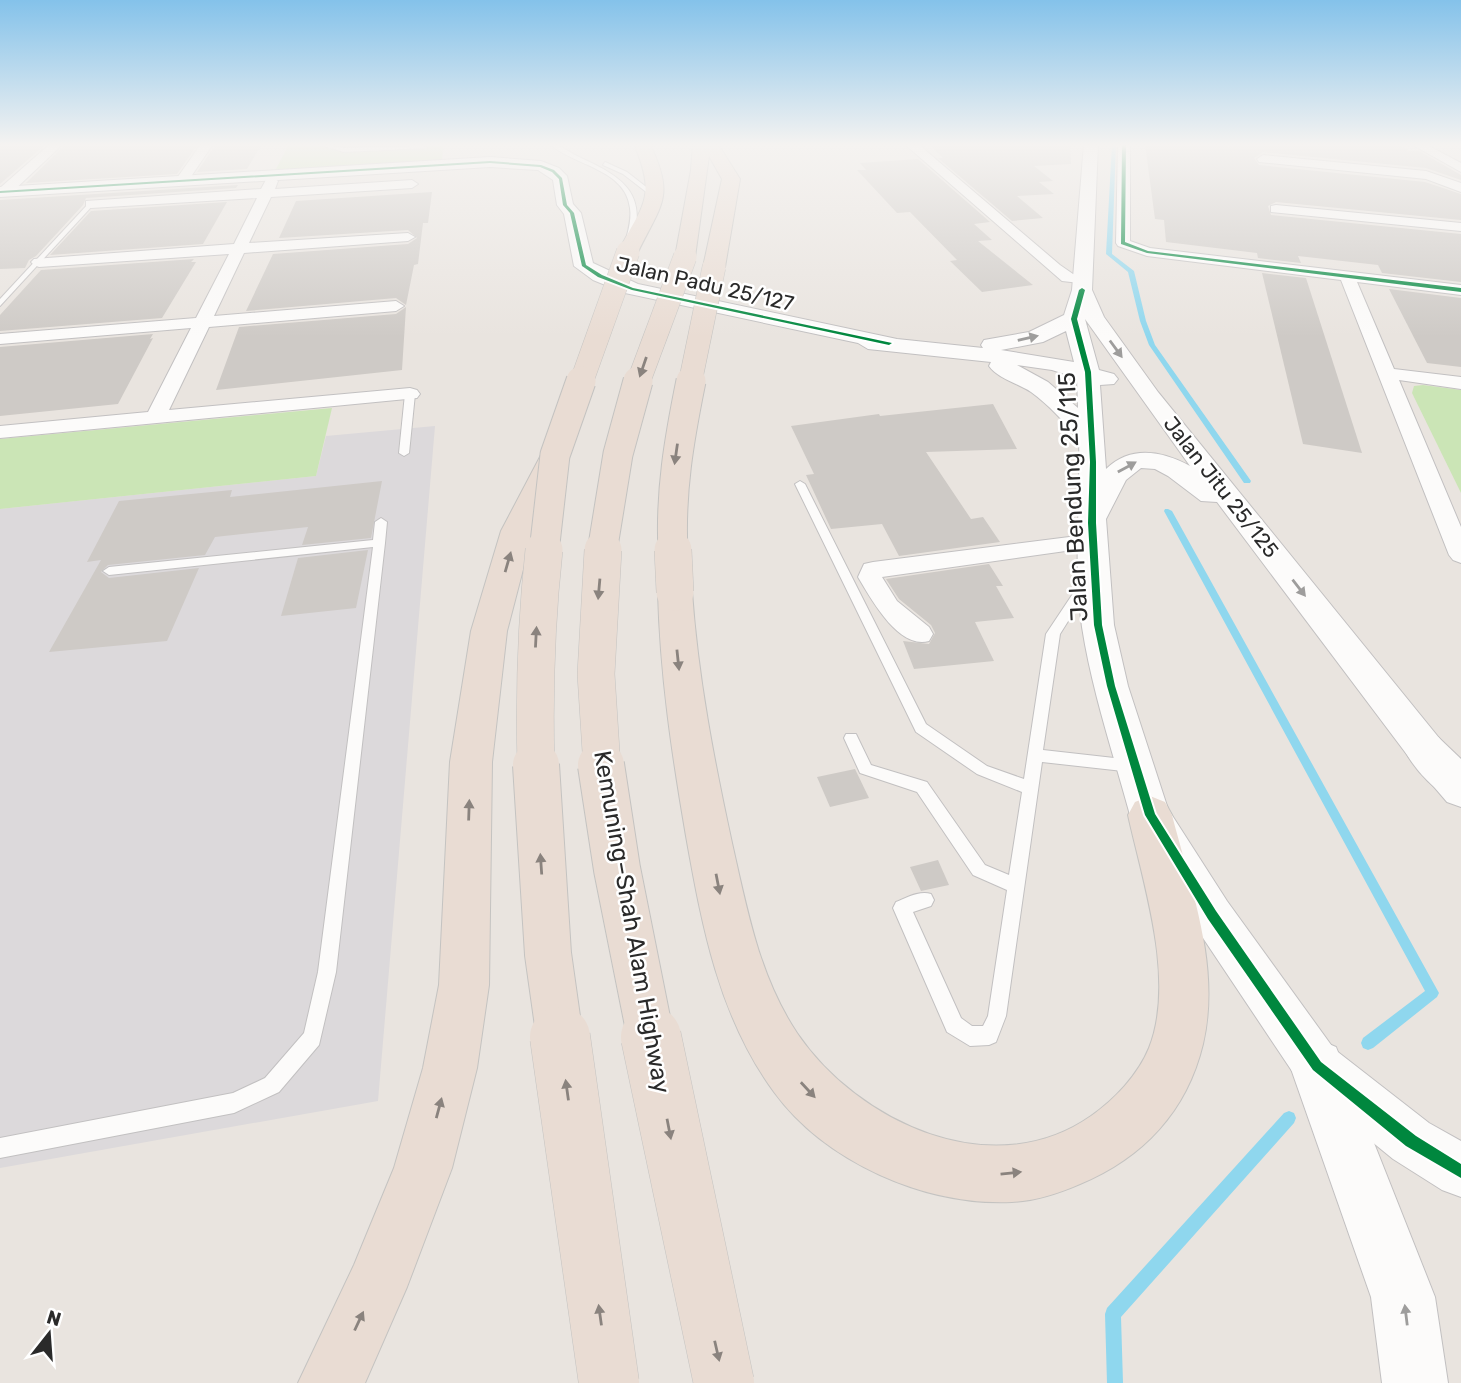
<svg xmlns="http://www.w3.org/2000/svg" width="1461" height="1383" viewBox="0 0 1461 1383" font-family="Rubik,sans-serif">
<rect width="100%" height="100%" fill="#e9e4df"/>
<!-- industrial -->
<polygon fill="#dcd9db" points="435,426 378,1101 0,1168 0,509 316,476 326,436"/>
<!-- green -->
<g fill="#cbe5b6">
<polygon points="289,144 443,144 442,161 275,171"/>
<polygon points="1423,385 1461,390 1461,493 1412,393 1414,386"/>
<polygon points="332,408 316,476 0,509 0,439"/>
</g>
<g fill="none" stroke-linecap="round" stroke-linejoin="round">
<!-- stream -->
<g fill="#8fd7ee" fill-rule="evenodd">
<polygon points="1112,144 1116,144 1112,254 1134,271 1146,321 1155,345 1251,481 1250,483 1244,483 1149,345 1140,321 1128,272 1106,254"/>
<polygon points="1165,509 1168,509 1172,511 1439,993 1437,997 1373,1048 1368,1050 1363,1048 1361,1043 1363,1038 1425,991 1164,511"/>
<polygon points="1289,1111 1294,1113 1296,1118 1294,1123 1121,1317 1123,1383 1107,1383 1105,1314 1107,1308 1284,1113"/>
</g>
</g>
<!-- building -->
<g fill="#cecac6">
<polygon points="0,144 46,144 0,184"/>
<polygon points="66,144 198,144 177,174 26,183"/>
<polygon points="216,144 262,144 247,169 197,172"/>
<polygon points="972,144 1070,144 1071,164 1034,166 1053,181 1039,182 1054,194 1017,196 1043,218 1012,221 938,158 943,158 931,146"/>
<polygon points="1145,144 1235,147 1234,144 1373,144 1405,147 1408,151 1419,151 1461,175 1461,180 1426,168 1263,152 1254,158 1259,165 1425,182 1461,194 1461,220 1276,202 1268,206 1271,215 1461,234 1461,282 1382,273 1378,265 1298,256 1301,263 1258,258 1257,253 1166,242 1164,220 1155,219"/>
<polygon points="918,159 990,222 974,224 992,240 978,241 1033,285 982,292 950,261 957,260 910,212 897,213 857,170 866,170 860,163"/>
<polygon points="238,185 236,188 86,198 83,205 36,256 29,260 25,268 0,269 0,200"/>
<polygon points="432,192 428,223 423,223 418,264 414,265 406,305 396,298 246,311 273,254 408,244 417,238 408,230 279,238 296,201"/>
<polygon points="227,202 203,244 50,255 91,211"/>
<polygon points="194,259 191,262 196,262 162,318 0,331 0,315 41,270"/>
<polygon points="1262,273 1306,278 1362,453 1303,444"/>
<polygon points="1389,289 1461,298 1461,367 1427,363"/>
<polygon points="406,307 402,370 216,390 239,327 396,314"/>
<polygon points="153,334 150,339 153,338 118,404 0,416 0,347"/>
<polygon points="993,404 1017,449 926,452 971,519 983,517 1000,542 899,556 882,524 831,529 806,475 814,474 791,426 879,414 880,416"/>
<polygon points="382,481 371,538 302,545 308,527 215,537 205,555 108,565 101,572 109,578 199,568 167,641 49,652 101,560 87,562 119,501 232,490 230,497"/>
<polygon points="368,550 356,608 281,616 298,558"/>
<polygon points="989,564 1003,586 996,586 1014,618 975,622 994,661 914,669 903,641 929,644 935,633 931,625 899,599 886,579"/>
<polygon points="855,769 869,798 830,807 817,777"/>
<polygon points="938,860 949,885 921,891 910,867"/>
</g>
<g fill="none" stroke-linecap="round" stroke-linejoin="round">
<defs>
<g id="service">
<polygon points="317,144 344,148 424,146 427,148 344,152"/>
<path d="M550,144c10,0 20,9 29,13 46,21 70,37 52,92l-7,-2c3,-12 8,-26 6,-39 -4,-39 -56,-42 -80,-64z"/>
<polygon points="605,162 627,172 659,197 654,198 623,174 603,165"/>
<polygon points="89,203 94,204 0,306 0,299"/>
<polygon points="410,391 415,394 409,453 404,456 399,453 405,394"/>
<path d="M800,481l5,3 121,240 61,42 37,13 22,-145 38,-57 4,-1 6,4 -34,54 -17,116 89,10 5,2 3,4 -3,4 -5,2 -90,-10 -36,254 -10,26 -7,3 -19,1 -23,-14 -54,-124 3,-6c10,-4 24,-12 35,-8l3,6 -3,6 -18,6 48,106 11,8h11l5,-10 19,-126 -34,-15 -56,-83 -57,-19 -16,-35 2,-4h10l15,31 56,17 58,83 24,10 13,-83 -45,-18 -61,-42 -121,-248z"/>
<polygon points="381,518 387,522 385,543 336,972 319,1045 279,1092 234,1113 0,1158 0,1138 233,1093 265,1078 304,1033 318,972 373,547 109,575 103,571 109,567 373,540 375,522"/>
</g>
<g id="minor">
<polygon points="50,144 63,144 10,194 0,194 0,188"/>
<polygon points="201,144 213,144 186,184 176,184 175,181"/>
<polygon points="907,144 918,144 1060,265 1073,274 1089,278 1091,281 1089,284 1062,281 908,147"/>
<polygon points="1118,144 1130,144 1130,241 1150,248 1461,285 1461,295 1357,282 1394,369 1461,377 1461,389 1399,380 1461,527 1461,563 1453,560 1449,555 1341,280 1147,256 1118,246 1116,243"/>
<polygon points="1411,144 1425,144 1461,163 1461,172"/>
<polygon points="1263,155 1426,171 1461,183 1461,192 1426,179 1259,162 1257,159"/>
<polygon points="272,177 278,181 275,189 412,180 418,184 412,188 271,197 249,243 408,233 415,237 408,241 244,253 214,316 396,301 404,306 396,311 209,327 169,410 410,388 417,390 420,394 417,398 0,438 0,426 148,412 191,328 0,344 0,334 196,318 229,254 39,267 34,265 31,262 34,259 234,244 257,198 91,208 86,207 86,201 261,189 267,178"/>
<polygon points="1276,205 1461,223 1461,231 1271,212 1271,206"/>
<path d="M1093,534l8,2 4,5 -4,5 -219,31 15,24 32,26 4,7 -4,7c-30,9 -58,-42 -71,-64l6,-13 9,-2z"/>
</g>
<path id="tertiary" d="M1084,144h14l-6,146 12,27 54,75 303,373v42l-14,-5 -36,-42 -194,-258 -16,-1 -33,-25 -13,-7 -14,-1 -15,12 -20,39 8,106 14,61 40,123 59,92 107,148 95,74 32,18v56l-19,-7 -49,-31 -93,-76 -103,-154 -61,-102 -6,-12c-17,-62 -38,-124 -48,-188 -9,-62 -1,-126 -3,-188 -15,-17 -30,-34 -48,-47 -12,-8 -34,-14 -42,-26l2,-4 -123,-13 -10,-6 -233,-50 -32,-13 -19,-14 -10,-52 -7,-9 -4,-25 -15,-10 -48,-3 -490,30v-10l490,-30 51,4 18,7 8,8 6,28 8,9 12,50 45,21 259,55 86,9 -2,-3 3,-5 45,-8 35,-17 8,-25zM1085,319l105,147c-28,-15 -59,-21 -84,3l-6,-84 14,-1 4,-5 -4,-5 -15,-4zM1066,331l8,31 -73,-12 42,-8zM1017,365l35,5 25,8 1,30 -30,-26z"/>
<g id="secondary">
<path d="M1424,733l14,4 23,22v44c-23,-8 -46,-32 -57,-54l6,-12z"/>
<polygon points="1317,1039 1336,1047 1435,1297 1448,1383 1382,1383 1371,1297 1290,1066 1298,1047"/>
</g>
<g id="motorway">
<path d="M634,144h16c25,53 12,59 -12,108l-3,4h-14l-3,-4c25,-48 39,-54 16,-108z"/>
<polygon points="693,144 718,144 740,179 725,267 721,271 707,271 703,267 722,179 709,156 695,257 692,261 678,261 675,257 691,170"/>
<polygon points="555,446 565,449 569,455 533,531 507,631 492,762 489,985 477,1068 452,1168 407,1287 365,1383 298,1383 354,1265 394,1168 423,1068 439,985 450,762 471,631 501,531 541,455 545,449"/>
<path d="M675,580l12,4 5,8c6,85 22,168 40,251 15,66 27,133 65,190 61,90 196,152 294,83 23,-16 47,-41 58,-68 27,-68 -6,-165 -21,-233l7,-13 15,-6 15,6 7,13c19,74 49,152 31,229 -16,67 -60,114 -123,140 -21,9 -44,17 -68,18 -87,4 -187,-40 -238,-110 -55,-75 -72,-166 -88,-256 -14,-81 -26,-162 -28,-244l5,-8z"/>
</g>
</defs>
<!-- service casing -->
<use href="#service" stroke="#c2c0c1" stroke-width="2"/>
<!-- minor casing -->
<use href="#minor" stroke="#c2c0c1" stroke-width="2"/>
<!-- tertiary casing -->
<use href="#tertiary" stroke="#c2c0c1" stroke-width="2"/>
<!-- secondary casing -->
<use href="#secondary" stroke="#c2c0c1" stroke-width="2"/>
<!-- motorway casing -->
<use href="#motorway" stroke="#c4c3c1" stroke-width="2"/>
<!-- service -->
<use href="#service" fill="#fcfbfa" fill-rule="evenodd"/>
<!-- minor -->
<use href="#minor" fill="#fcfbfa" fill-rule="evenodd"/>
<!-- tertiary -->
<use href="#tertiary" fill="#fcfbfa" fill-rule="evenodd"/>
<!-- secondary -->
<use href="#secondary" fill="#fcfbfa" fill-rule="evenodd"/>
<!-- motorway -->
<use href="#motorway" fill="#e9dcd3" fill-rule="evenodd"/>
<defs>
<g id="motorway-bridge-far4">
<polyline points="581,383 628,252"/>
<polyline points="638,383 685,257"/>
<polyline points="690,383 714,267"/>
</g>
<g id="motorway-bridge-far3">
<polyline points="544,552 555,455 581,381"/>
<polyline points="602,552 618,454 638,381"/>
<path d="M673,552c-3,-60 6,-112 18,-171"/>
</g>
<g id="motorway-bridge-far2">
<polyline points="673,550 675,592"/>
<path d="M536,767c-2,-73 0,-144 8,-217"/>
<polyline points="602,767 596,674 603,550"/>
</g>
<g id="motorway-bridge-far1">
<polyline points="536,765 548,954 560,1039"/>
<polyline points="601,765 617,869 651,1039"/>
</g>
<g id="motorway-bridge">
<polyline points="560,1037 609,1383"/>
<polyline points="651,1037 724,1383"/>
</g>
</defs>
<!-- motorway-bridge-far4 casing -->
<use href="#motorway-bridge-far4" stroke="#c4c3c1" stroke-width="24" stroke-linecap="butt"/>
<!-- motorway-bridge-far3 casing -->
<use href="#motorway-bridge-far3" stroke="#c4c3c1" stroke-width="31" stroke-linecap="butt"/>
<!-- motorway-bridge-far2 casing -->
<use href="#motorway-bridge-far2" stroke="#c4c3c1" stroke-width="38" stroke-linecap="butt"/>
<!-- motorway-bridge-far1 casing -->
<use href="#motorway-bridge-far1" stroke="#c4c3c1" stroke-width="48" stroke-linecap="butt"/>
<!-- motorway-bridge casing -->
<use href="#motorway-bridge" stroke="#c4c3c1" stroke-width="61" stroke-linecap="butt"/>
<!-- motorway-bridge-far4 -->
<use href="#motorway-bridge-far4" stroke="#e9dcd3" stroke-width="23"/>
<!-- motorway-bridge-far3 -->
<use href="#motorway-bridge-far3" stroke="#e9dcd3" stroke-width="29"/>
<!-- motorway-bridge-far2 -->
<use href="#motorway-bridge-far2" stroke="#e9dcd3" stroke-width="37"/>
<!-- motorway-bridge-far1 -->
<use href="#motorway-bridge-far1" stroke="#e9dcd3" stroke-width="46"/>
<!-- motorway-bridge -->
<use href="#motorway-bridge" stroke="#e9dcd3" stroke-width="60"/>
<defs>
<g id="cycleway">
<polygon points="1122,144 1126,144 1125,242 1148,251 1461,288 1461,292 1147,253 1121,244"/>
<polygon points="490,161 541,165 554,170 562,178 567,205 574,213 586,265 602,275 633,288 892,343 889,345 632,290 598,277 582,266 570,213 563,205 559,179 552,172 540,167 490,163 0,193 0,191"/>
<polygon points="1082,288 1085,290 1077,319 1091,372 1096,462 1096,523 1102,625 1115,686 1155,814 1216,911 1321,1062 1416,1136 1461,1164 1461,1178 1406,1146 1313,1070 1208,919 1145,815 1107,686 1094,625 1088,523 1090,462 1085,372 1071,319 1079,290"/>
</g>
</defs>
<!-- cycleway casing -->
<use href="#cycleway" stroke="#fff" stroke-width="4"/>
<!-- cycleway -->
<use href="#cycleway" fill="#00873e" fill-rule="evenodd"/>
</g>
<!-- one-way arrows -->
<defs><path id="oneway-solid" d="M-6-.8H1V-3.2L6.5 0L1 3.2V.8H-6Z" transform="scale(1.75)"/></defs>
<g fill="#9e9d9c">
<use href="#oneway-solid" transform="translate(1028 338) rotate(-13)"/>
<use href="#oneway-solid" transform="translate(1116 349) rotate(54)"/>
<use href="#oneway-solid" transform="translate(1127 467) rotate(-29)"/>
<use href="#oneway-solid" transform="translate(1299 588) rotate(52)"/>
<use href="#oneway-solid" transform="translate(1406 1315) rotate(-97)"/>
</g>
<g fill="#8a837e">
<use href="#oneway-solid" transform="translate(643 367) rotate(109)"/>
<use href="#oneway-solid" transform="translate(676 454) rotate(98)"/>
<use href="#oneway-solid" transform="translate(508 562) rotate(-74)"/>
<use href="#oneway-solid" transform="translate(599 589) rotate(95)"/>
<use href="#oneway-solid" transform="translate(536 637) rotate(-87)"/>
<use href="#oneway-solid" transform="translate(678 660) rotate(84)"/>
<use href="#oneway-solid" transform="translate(469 810) rotate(-88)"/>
<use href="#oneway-solid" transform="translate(541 864) rotate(-94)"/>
<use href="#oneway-solid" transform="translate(718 884) rotate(79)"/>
<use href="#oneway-solid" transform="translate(567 1090) rotate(-98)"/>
<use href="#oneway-solid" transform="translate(808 1090) rotate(47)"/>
<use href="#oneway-solid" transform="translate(439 1108) rotate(-75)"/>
<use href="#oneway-solid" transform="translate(669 1129) rotate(79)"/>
<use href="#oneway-solid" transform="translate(1011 1173) rotate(-6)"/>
<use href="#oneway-solid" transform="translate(600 1315) rotate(-98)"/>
<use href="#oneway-solid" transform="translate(359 1321) rotate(-65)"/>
<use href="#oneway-solid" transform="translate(717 1351) rotate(77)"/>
</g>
<!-- sky -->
<linearGradient id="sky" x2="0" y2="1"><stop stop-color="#84c2ea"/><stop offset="0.43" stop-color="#f5f3f1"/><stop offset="1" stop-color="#f5f3f1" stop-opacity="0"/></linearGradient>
<rect width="1461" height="337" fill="url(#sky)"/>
<g text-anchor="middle" stroke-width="5" stroke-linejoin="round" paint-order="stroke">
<!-- far-street labels -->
<g font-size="21" fill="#2a2a2a" stroke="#fff">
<text transform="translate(705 284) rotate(13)" y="7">Jalan Padu 25/127</text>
<text transform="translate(1221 487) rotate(52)" y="7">Jalan Jitu 25/125</text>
</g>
<!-- street labels -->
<g font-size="24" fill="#2a2a2a" stroke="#fff">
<text transform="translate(1073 497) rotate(-93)" y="8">Jalan Bendung 25/115</text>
<text transform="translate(632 922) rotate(80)" y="8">Kemuning–Shah Alam Highway</text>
</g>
</g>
<!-- north arrow -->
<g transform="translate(49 1334) rotate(17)" stroke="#ffffff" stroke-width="5" paint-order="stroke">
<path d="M0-5L12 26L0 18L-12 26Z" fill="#2a2a2a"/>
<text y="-10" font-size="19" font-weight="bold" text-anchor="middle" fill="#2a2a2a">N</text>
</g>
</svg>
